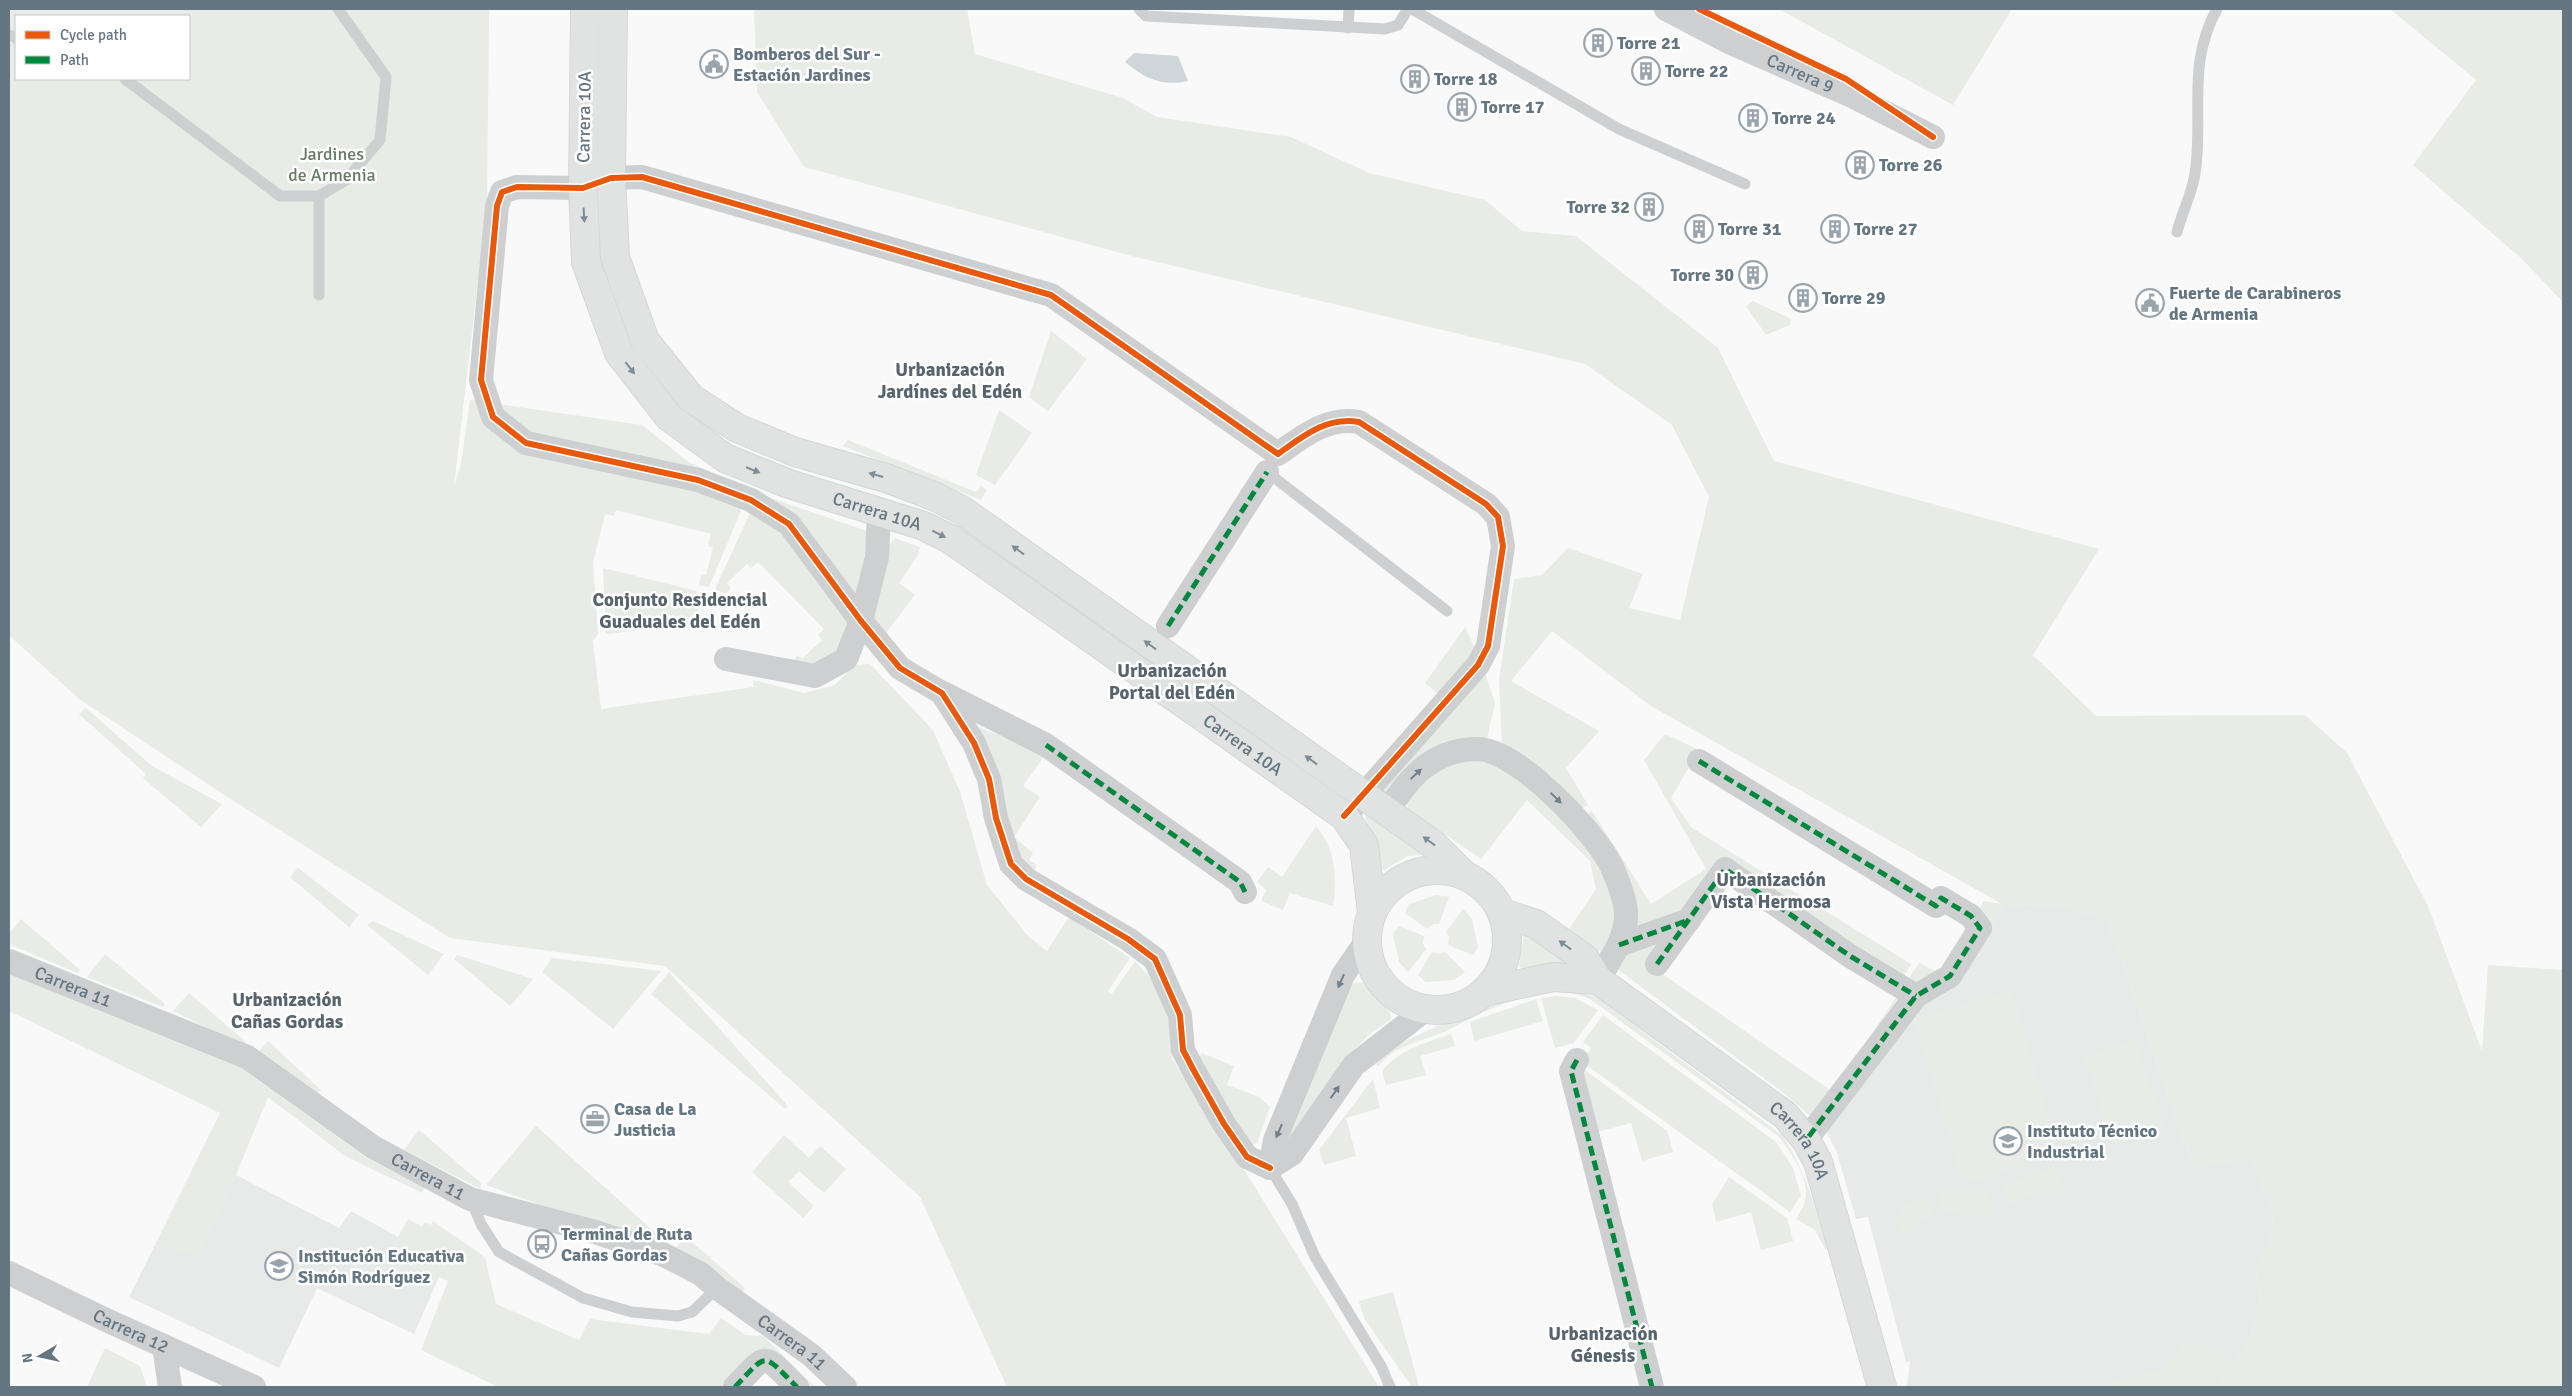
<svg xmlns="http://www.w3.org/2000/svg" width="2572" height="1396" viewBox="0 0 2572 1396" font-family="Signika,sans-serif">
<rect width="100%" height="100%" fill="#f9f9f9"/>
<!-- built -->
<g fill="#e8e9e9">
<polygon points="2059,905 2108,921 2193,1167 2250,1158 2272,1209 2273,1233 2256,1273 2260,1302 2247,1347 2230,1365 2218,1387 1907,1387 1910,1362 1906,1362 1868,1217 1856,1219 1837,1153 1825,1129 1913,1005 1958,979 2004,906"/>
<polygon points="236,1175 339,1228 351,1211 398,1237 388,1255 439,1277 414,1334 317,1288 279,1368 129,1297 155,1245 197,1255"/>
</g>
<!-- green -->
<g fill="#e8ebe6" fill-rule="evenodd">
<path d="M9,9h480l-2,194 -33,283 7,-22 9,-64 172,25 48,38 28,12 27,26 -36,86 -10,-2 2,-11 5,1 7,-27 -5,-2 3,-12 -95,-24 -2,6 -9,-2 -12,48 5,72 -5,7 8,68 153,-22 -1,-7 51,13 31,-8 19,-20 16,-1 63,66 27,62 27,93 41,51 19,15 22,-34 61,41 -22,33 4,3 23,-33 22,24 6,15 7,25 2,34 69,106 138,222h-372l-87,-190 -255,-231 -215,-28 -221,-140 -150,-99 -70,-64zM16,16h173v63h-173z"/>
<polygon points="754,9 967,9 975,54 1123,98 1157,117 1291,137 1369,173 1485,200 1522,231 1576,236 1718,348 1774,461 2099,549 2033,655 2096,716 2305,715 2347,753 2428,906 2482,1051 2488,965 2563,970 2563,1387 2218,1387 2230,1365 2247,1347 2260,1302 2256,1273 2273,1233 2272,1209 2250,1158 2193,1167 2108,921 2059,905 2004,906 1958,979 1913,1005 1821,1131 1809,1115 1784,1093 1617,969 1628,945 1586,815 1592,811 1651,904 1706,869 1644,760 1665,734 1699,750 1671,798 1692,828 1911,964 1898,986 1723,864 1651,966 1833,1092 1919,963 1941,974 1984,901 2002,904 1651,706 1552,631 1511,681 1599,731 1566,768 1588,805 1581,809 1552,777 1502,745 1499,680 1514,579 1542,575 1568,548 1643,574 1629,608 1680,620 1709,497 1672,425 1585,364 1128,255 804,167 757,92"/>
<polygon points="1779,9 2012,9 1953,105"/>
<polygon points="2390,9 2563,9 2563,302 2522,259 2413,165 2476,80"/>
<polygon points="1753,301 1791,319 1790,325 1766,335 1746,306"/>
<polygon points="1051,331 1087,359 1048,411 1029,397"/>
<polygon points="999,410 1032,433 995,485 976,475"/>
<polygon points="848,440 976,492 981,486 987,490 981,500 843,446"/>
<polygon points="759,494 867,531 862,584 837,652 815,665 792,661 798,655 802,659 822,640 818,635 824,629 758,562 751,568 747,564 727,583 731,588 726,594 715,589"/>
<polygon points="895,538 920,547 918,555 899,583 915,595 882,638 871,619 887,547"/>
<polygon points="603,568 697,591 699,624 606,634"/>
<polygon points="1465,627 1482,664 1495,703 1487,739 1443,744 1386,798 1364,784 1438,694 1425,683"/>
<polygon points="86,708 152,766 222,804 201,827 143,778 146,774 79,714"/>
<polygon points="973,725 1040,751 1043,758 1023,786 1040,797 1014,837 1033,853 1029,860 1037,866 1033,873 1021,862"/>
<polygon points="1461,759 1492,762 1526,779 1595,857 1612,892 1616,924 1602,950 1596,952 1569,929 1596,889 1590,861 1527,800 1481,859 1408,809 1406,800 1442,766"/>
<path d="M1367,814l55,37 -1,4 -13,1 -24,14 -5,-3c1,-19 -5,-33 -14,-49z"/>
<path d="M1316,826c20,23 21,51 17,80l-43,-13 -7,17 -22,-9 5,-11 -9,-8 11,-15 14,10z"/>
<polygon points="298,868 359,915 349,927 290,877"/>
<polygon points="1436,895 1449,897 1439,924 1433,924 1427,929 1405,913 1409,904"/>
<polygon points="1463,909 1472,919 1478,947 1473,955 1448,945 1449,937 1446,932"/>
<polygon points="21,919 80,970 77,973 9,944 9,934"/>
<polygon points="373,921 444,954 428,975 367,925"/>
<polygon points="1399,926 1424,936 1423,944 1426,949 1408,972 1399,962 1393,934"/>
<polygon points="1528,933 1570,962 1568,966 1546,964 1522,968 1519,966 1524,936"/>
<polygon points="1432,952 1439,954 1445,952 1465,972 1454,980 1426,982 1418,975"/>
<polygon points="105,954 165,1004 163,1007 87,977"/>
<polygon points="457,955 533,979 510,1006 454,959"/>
<polygon points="552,958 661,971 613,1029 542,972"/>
<polygon points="669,972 788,1106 785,1109 651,994"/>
<polygon points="9,973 239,1066 365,1157 425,1188 422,1193 345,1156 268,1097 236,1175 197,1256 155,1245 220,1113 9,1011"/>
<polygon points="1357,982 1363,983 1390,1012 1391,1019 1370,1034 1346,1057 1285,1143 1296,1121 1349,990 1351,985"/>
<path d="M1546,989c19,0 36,1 53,10l183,136c24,35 33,74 46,114h-3l-10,-19 -19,-11c3,-6 8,-12 9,-18 6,-22 -14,-47 -26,-64l-189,-138c-14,-6 -30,-9 -45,-7 -32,6 -65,21 -93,36 -26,14 -55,14 -74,39l-3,-5c41,-34 119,-59 171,-73z"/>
<polygon points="2012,990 2060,1155 1963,1184 1914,1019"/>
<polygon points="189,993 246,1042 244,1046 173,1011"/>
<polygon points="1556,996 1575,998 1598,1010 1574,1043 1555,1048 1541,998"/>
<polygon points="1536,999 1543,1021 1474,1041 1470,1022"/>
<polygon points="1603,1015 1776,1142 1793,1168 1801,1196 1790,1212 1582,1062 1591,1048 1583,1042"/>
<path d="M1451,1034l4,12 -35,10 6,19 -40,10 -4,-14c18,-22 43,-28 69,-37z"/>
<polygon points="2135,1040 2165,1127 2113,1144 2084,1057"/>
<polygon points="268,1041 322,1091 317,1092 256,1055"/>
<polygon points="1202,1053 1234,1066 1227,1085 1259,1097 1270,1107 1257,1143 1248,1145 1198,1059"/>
<polygon points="1581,1067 1667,1131 1673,1152 1642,1161 1631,1123 1598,1132"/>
<polygon points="1373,1079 1380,1108 1346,1118 1356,1156 1324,1165 1319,1150"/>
<polygon points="536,1126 667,1243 662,1249 486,1185"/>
<polygon points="419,1130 481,1183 481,1189 404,1150"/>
<polygon points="784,1135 809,1158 820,1146 846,1169 824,1193 799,1171 788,1182 814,1206 803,1218 752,1172"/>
<polygon points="2056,1168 2061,1189 2034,1193 2029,1176"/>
<polygon points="1729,1177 1787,1218 1793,1241 1761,1250 1751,1212 1716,1222 1712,1204"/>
<polygon points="2027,1177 2032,1194 2009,1207 2003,1184"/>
<polygon points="1952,1191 1977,1194 1989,1191 1995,1213 1974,1219 1952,1212 1942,1213 1937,1194"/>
<polygon points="1927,1198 1932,1216 1915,1223 1903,1236 1893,1221 1902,1217 1899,1206"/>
<polygon points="408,1219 422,1227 425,1222 431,1225 433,1221 485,1257 496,1304 579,1340 590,1319 709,1334 721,1318 745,1335 763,1336 815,1387 804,1387 764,1349 728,1387 498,1387 421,1350 448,1281 388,1255"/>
<polygon points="685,1236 745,1288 739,1297 669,1257"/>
<polygon points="1393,1292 1419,1386 1412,1387 1364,1318 1359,1301"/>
<polygon points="2189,1336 2228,1362 2214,1387 2112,1387 2110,1381 2162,1370"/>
<polygon points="105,1348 140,1366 147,1387 87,1387"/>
</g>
<!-- water -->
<path fill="#ced6d9" d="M1134,53l44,3 10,25c-26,6 -44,-3 -63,-19z"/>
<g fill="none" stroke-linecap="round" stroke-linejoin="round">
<defs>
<g id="secondary">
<path id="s4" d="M585,9l-2,179 3,74 33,91 50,64 56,41 64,26 135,42 26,13 394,277 20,29 8,68"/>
<polyline points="613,9 611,178 615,257 645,341 691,398 737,428 795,452 886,478 936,497 963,511 1434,845 1464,875"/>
<circle cx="1437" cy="940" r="70"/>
<path id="s5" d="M1502,913l34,11 49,35 13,21 187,135 21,25 12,22 64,225"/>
<polyline points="1487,991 1553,977 1598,980"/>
</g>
</defs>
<!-- secondary casing -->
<use href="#secondary" stroke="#d5d6d7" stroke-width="30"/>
<!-- lane -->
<g stroke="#cecfd0" stroke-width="11">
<polyline points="1139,9 1146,16 1385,29 1398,25 1408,9"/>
<polyline points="1412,9 1619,129 1745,184"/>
<polyline points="1348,28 1349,9"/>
<polyline points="9,35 16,38"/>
<polyline points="125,79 280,196 319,196 346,180 380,140 386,77 338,9"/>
<polyline points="319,196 319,295"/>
<path d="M2177,232c5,-19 15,-39 18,-58 9,-59 -9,-109 22,-165"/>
<polyline points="1268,469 1267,472 1447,611"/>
<polyline points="1270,1168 1292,1204 1315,1257 1381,1366 1390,1387"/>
<polyline points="471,1200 481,1224 499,1252 583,1298 632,1312 678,1316 692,1312 717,1288"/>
</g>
<!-- street -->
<g stroke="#cecfd0" stroke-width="24">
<path id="s1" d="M1666,9l65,34 121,53 81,41"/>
<polyline points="1168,626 1267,472"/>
<polyline points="726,659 815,676 846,659 861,621 877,557 879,511"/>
<polyline points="943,693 1046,745 1240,882 1245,892"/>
<polyline points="1699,761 1936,906 1941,898 1971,916 1980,928 1950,976 1916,996 1806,1140"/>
<path d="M1387,812c22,-35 46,-63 91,-63 40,1 118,84 134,118 6,15 15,35 14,51 -1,22 -17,43 -28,62"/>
<polyline points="1619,945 1689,920"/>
<path id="s2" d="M9,961l238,96 126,90 97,52 122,32 70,23 39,20 16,14 94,67 34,32"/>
<polyline points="1657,964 1725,869 1850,956 1916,996"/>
<polyline points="1577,1060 1571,1071 1652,1387"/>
<path d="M1270,1168l-23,-11 -23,-33 -30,-53 -11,-21 -3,-35 -25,-56 -27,-20 -102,-60 -15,-15 -15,-46 -7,-39 -15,-36 -32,-50 -42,-25 -39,-47 -72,-97 -38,-24 -53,-20 -172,-37 -33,-26 -12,-37 16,-174 5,-14 15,-5 66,1 28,-10 31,-1 409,118 227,159c24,-17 49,-38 81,-32l127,82 12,13 5,29 -15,100 -10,19 -127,144"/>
<polyline points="1270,1168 1275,1140 1343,975 1367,940"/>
<polyline points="1270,1168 1292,1154 1354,1065 1425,1010"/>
<path id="s3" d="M9,1273l95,46 150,68"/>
<polyline points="164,1346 170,1387"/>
<path d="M735,1387c34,-36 27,-34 62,0"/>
</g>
<!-- secondary -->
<use href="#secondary" stroke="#e1e2e2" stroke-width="28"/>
<!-- quiet -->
<g stroke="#00873e" stroke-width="5" stroke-dasharray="10 5" stroke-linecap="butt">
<polyline points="1168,626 1267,472"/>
<polyline points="1046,745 1240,882 1245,892"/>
<polyline points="1699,761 1936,906 1941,898 1971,916 1980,928 1950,976 1916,996 1806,1140"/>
<polyline points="1619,945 1689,920"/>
<polyline points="1657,964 1725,869 1850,956 1916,996"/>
<polyline points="1577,1060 1571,1071 1652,1387"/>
<path d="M735,1387c34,-36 27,-34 62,0"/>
</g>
<defs>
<g id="cycleway">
<polyline points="1699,9 1846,79 1933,137"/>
<path d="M1270,1168l-23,-11 -23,-33 -30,-53 -11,-21 -3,-35 -25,-56 -27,-20 -102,-60 -15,-15 -15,-46 -7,-39 -15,-36 -32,-50 -42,-25 -39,-47 -72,-97 -38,-24 -53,-20 -172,-37 -33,-26 -12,-37 16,-174 5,-14 15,-5 66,1 28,-10 31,-1 409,118 227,159c24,-17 49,-38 81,-32l127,82 12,13 5,29 -15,100 -10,19 -134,151"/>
</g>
</defs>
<!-- cycleway casing -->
<use href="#cycleway" stroke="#fff" stroke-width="9"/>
<!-- cycleway -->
<use href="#cycleway" stroke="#e8590c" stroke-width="6"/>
</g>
<!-- one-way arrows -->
<defs><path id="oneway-solid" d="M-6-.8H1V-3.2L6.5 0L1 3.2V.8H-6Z" transform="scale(1.25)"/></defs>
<g fill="#7e8c96">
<use href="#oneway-solid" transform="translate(584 215) rotate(87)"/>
<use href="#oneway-solid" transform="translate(630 368) rotate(52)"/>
<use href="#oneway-solid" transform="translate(753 470) rotate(22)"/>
<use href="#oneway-solid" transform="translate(876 475) rotate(-164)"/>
<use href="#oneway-solid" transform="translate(939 534) rotate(27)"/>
<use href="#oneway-solid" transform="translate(1018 550) rotate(-144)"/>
<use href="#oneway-solid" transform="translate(1150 645) rotate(-144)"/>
<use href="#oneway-solid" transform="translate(1311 760) rotate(-144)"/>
<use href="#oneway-solid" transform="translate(1429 841) rotate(-144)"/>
<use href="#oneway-solid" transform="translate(1565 945) rotate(-144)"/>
</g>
<g fill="#707f8b">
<use href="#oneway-solid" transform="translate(1416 774) rotate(-43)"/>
<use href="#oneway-solid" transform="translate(1556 798) rotate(45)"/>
<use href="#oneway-solid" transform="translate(1341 981) rotate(114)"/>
<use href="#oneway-solid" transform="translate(1335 1092) rotate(-55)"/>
<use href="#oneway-solid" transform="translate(1279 1131) rotate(113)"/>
</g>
<!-- icons -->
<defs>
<symbol id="building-ring" viewBox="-11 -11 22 22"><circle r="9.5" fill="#fff" stroke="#99a4ac" stroke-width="1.5"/><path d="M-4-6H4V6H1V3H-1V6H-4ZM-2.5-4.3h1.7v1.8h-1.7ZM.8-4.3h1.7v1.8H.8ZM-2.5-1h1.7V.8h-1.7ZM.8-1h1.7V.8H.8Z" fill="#99a4ac"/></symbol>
<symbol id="civic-ring" viewBox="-11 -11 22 22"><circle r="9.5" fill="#fff" stroke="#99a4ac" stroke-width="1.5"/><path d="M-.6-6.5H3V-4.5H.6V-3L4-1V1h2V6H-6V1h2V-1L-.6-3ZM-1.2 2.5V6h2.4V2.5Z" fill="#99a4ac"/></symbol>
<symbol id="office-ring" viewBox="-11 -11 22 22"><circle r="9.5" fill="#fff" stroke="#99a4ac" stroke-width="1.5"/><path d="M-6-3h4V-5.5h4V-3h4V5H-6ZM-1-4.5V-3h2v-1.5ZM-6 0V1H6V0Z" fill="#99a4ac"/></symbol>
<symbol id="university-ring" viewBox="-11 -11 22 22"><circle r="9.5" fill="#fff" stroke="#99a4ac" stroke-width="1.5"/><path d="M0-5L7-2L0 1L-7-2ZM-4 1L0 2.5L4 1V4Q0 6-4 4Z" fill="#99a4ac"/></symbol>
<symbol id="bus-ring" viewBox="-11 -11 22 22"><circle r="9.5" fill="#fff" stroke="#99a4ac" stroke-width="1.5"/><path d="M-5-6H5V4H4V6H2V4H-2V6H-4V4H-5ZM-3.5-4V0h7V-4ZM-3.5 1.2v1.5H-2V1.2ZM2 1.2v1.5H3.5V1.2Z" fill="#99a4ac"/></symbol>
</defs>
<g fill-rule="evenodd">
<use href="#building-ring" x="1582" y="27" width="32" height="32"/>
<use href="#civic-ring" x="698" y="48" width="32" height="32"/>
<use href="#building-ring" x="1630" y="55" width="32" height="32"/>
<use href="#building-ring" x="1399" y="63" width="32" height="32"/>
<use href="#building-ring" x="1446" y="91" width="32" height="32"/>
<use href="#building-ring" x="1737" y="102" width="32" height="32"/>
<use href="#building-ring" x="1844" y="149" width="32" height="32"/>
<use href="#building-ring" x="1633" y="191" width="32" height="32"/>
<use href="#building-ring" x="1683" y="213" width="32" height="32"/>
<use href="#building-ring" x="1819" y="213" width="32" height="32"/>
<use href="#building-ring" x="1737" y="259" width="32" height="32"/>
<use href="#building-ring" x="1787" y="282" width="32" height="32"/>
<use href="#civic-ring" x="2134" y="287" width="32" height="32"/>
<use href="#office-ring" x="579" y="1103" width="32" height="32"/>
<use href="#university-ring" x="1992" y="1125" width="32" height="32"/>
<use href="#bus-ring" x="526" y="1228" width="32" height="32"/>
<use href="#university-ring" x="263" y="1250" width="32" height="32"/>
</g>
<g text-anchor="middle" stroke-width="5" stroke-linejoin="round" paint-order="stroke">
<!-- poi labels -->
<g font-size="18" font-weight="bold" fill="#657683" stroke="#fff" text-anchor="start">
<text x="1617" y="49">Torre 21</text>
<text x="733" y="60">Bomberos del Sur -<tspan x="733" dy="21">Estación Jardines</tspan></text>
<text x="1665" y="77">Torre 22</text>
<text x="1434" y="85">Torre 18</text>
<text x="1481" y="113">Torre 17</text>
<text x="1772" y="124">Torre 24</text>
<text x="1879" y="171">Torre 26</text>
<text x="1630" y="213" text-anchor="end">Torre 32</text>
<text x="1718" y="235">Torre 31</text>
<text x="1854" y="235">Torre 27</text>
<text x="1734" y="281" text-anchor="end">Torre 30</text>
<text x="2169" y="299">Fuerte de Carabineros<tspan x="2169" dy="21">de Armenia</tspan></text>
<text x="1822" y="304">Torre 29</text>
<text x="614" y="1115">Casa de La<tspan x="614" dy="21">Justicia</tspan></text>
<text x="2027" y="1137">Instituto Técnico<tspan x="2027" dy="21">Industrial</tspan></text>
<text x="561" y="1240">Terminal de Ruta<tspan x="561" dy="21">Cañas Gordas</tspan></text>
<text x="298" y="1262">Institución Educativa<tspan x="298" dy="21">Simón Rodríguez</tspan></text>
</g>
<!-- street labels -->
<g font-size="18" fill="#657683" stroke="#fff">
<text dy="6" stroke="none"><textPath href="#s1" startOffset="149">Carrera 9</textPath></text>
<text transform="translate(584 117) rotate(-89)" y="6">Carrera 10A</text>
<text dy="6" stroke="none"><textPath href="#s4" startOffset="662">Carrera 10A</textPath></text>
<text dy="6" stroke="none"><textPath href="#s4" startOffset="1098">Carrera 10A</textPath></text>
<text dy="6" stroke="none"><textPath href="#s2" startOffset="69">Carrera 11</textPath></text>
<text dy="6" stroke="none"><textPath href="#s5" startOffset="381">Carrera 10A</textPath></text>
<text dy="6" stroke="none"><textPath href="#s2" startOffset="474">Carrera 11</textPath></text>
<text dy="6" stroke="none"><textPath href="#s3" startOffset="135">Carrera 12</textPath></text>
<text dy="6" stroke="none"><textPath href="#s2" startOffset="879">Carrera 11</textPath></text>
</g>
<!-- park labels -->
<g font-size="18" fill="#687a64" stroke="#fff">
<text x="332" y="160">Jardines<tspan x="332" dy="21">de Armenia</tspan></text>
</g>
<!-- neighbourhood labels -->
<g font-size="19" font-weight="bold" fill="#57646e" stroke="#fff">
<text x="950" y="376">Urbanización<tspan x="950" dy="22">Jardínes del Edén</tspan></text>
<text x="680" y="606">Conjunto Residencial<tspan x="680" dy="22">Guaduales del Edén</tspan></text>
<text x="1172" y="677">Urbanización<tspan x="1172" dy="22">Portal del Edén</tspan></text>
<text x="1771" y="886">Urbanización<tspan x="1771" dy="22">Vista Hermosa</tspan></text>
<text x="287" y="1006">Urbanización<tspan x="287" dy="22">Cañas Gordas</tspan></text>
<text x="1603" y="1340">Urbanización<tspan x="1603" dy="22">Génesis</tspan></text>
</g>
</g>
<!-- border -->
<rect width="2572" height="1396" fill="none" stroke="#657683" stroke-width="20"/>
<!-- legend -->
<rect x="15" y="15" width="175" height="65" fill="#ffffff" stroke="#c1c8cd"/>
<rect x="25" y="31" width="25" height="8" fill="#e8590c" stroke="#c1c8cd"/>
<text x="60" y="40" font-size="15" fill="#657683">Cycle path</text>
<rect x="25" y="56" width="25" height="8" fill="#00873e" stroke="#c1c8cd"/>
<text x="60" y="65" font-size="15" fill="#657683">Path</text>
<!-- north arrow -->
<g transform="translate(40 1356) rotate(261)" stroke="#ffffff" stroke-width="4" paint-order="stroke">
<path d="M0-4L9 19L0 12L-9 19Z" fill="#657683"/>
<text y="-8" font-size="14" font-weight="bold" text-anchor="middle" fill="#657683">N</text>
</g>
</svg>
